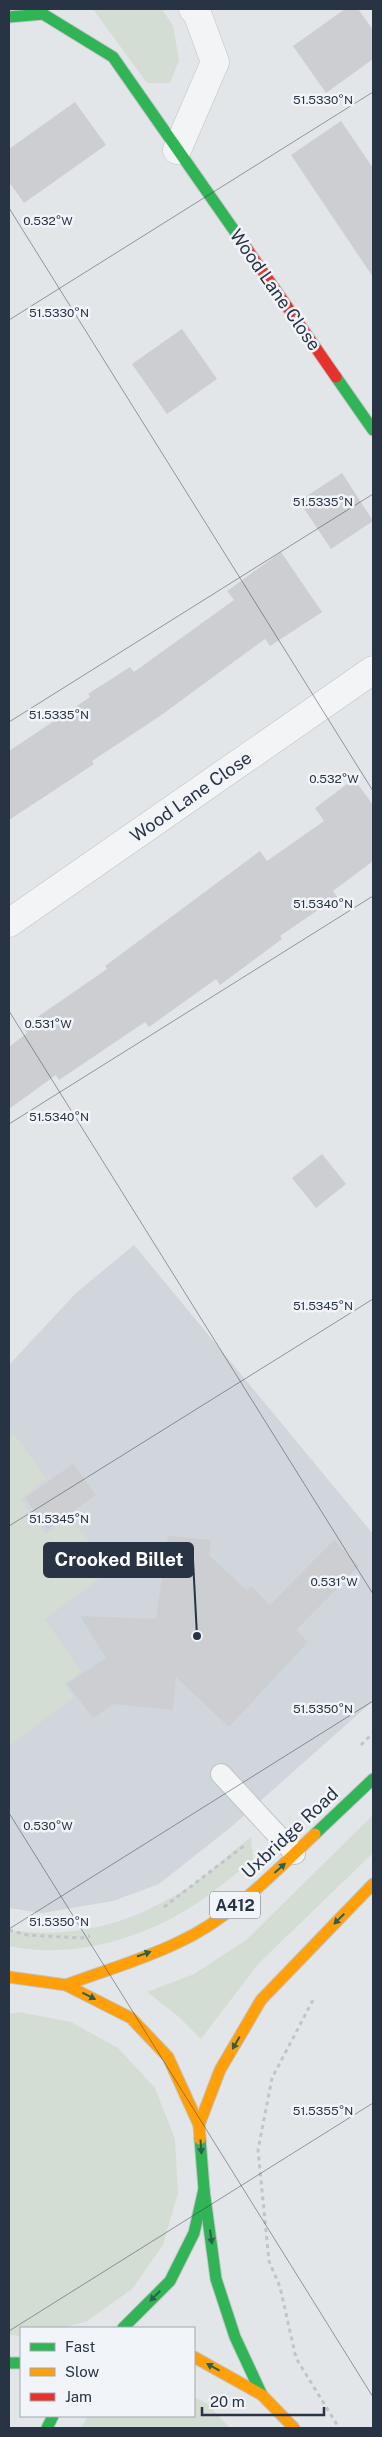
<svg xmlns="http://www.w3.org/2000/svg" width="382" height="2437" viewBox="0 0 382 2437" font-family="'Public Sans',sans-serif">
<rect width="100%" height="100%" fill="#e3e6e9"/>
<!-- built -->
<polygon fill="#d1d5dc" points="134,1245 373,1534 373,1701 231,1827 159,1884 113,1901 42,1913 9,1908 9,1365 76,1293"/>
<!-- green -->
<g fill="#d4ddd3">
<polygon points="93,9 162,9 173,26 179,60 170,83 147,83"/>
<polygon points="14,1434 46,1478 21,1499 46,1534 71,1517 111,1570 45,1619 81,1672 64,1684 74,1697 9,1746 9,1438"/>
<polygon points="373,1815 373,1853 258,1964 201,2039 179,2017 147,1992 194,1974 246,1940"/>
<path d="M251,1837l2,23c-21,16 -42,35 -65,49 -53,32 -118,50 -179,37v-16c64,9 117,-5 172,-38 25,-15 47,-37 70,-55z"/>
<polygon points="19,2012 71,2022 118,2048 155,2088 175,2139 178,2193 163,2245 132,2289 87,2321 64,2328 21,2328 21,2336 9,2335 9,2014"/>
<polygon points="194,2397 206,2403 230,2428 81,2428 88,2416 194,2416"/>
</g>
<!-- building -->
<g fill="#ccced1">
<polygon points="345,9 358,9 373,30 373,59 326,93 293,46"/>
<polygon points="75,102 106,145 24,203 9,182 9,149"/>
<polygon points="341,121 373,168 373,277 291,155"/>
<polygon points="182,329 217,379 167,414 132,364"/>
<polygon points="342,473 373,521 331,549 299,501"/>
<polygon points="281,552 322,612 270,646 265,639 160,716 92,761 94,764 9,820 9,751 90,697 88,694 130,667 134,672 234,600 227,591"/>
<polygon points="354,779 373,805 373,861 333,891 337,897 280,936 282,939 220,985 216,979 149,1027 145,1022 59,1080 56,1075 9,1109 9,1047 27,1033 23,1027 107,969 105,966 260,851 267,861 324,821 315,808"/>
<polygon points="322,1154 346,1184 316,1208 292,1178"/>
<polygon points="73,1464 96,1495 48,1529 25,1498"/>
<polygon points="168,1536 211,1540 209,1555 247,1591 251,1586 270,1605 334,1540 359,1566 296,1630 308,1642 229,1727 176,1677 173,1710 113,1704 93,1718 67,1684 106,1658 80,1616 156,1619"/>
</g>
<g fill="none" stroke-linecap="round" stroke-linejoin="round">
<defs>
<polyline id="lane" points="221,1774 295,1854"/>
<g id="street">
<polyline points="177,150 215,62 197,13 193,9"/>
<polyline points="9,923 373,670"/>
</g>
<g id="fast">
<polyline points="9,17 43,14 113,57 245,246"/>
<polyline points="336,377 373,430"/>
<polyline points="315,1834 373,1779"/>
<polyline points="204,2190 216,2279 235,2337 262,2395"/>
<polyline points="123,2328 170,2281 194,2233 204,2189 200,2139"/>
<polyline points="9,2363 21,2363"/>
<polyline points="47,2428 53,2416"/>
</g>
<g id="slow">
<polyline points="9,1977 66,1985 131,2018 168,2057 199,2125 200,2139"/>
<path d="M66,1985c37,-14 76,-25 111,-42 53,-24 97,-70 138,-109"/>
<polyline points="199,2125 220,2070 261,2000 373,1884"/>
<polyline points="194,2357 262,2395 294,2428"/>
</g>
<polyline id="jam" points="245,246 336,377"/>
</defs>
<!-- lane casing -->
<use href="#lane" stroke="#c1c4c7" stroke-width="22"/>
<!-- street casing -->
<use href="#street" stroke="#c1c4c7" stroke-width="29"/>
<!-- fast casing -->
<use href="#fast" stroke="#c1c4c7" stroke-width="13"/>
<!-- slow casing -->
<use href="#slow" stroke="#c1c4c7" stroke-width="13"/>
<!-- jam casing -->
<use href="#jam" stroke="#c1c4c7" stroke-width="13"/>
<!-- path -->
<g stroke="#c1c4c9" stroke-width="3" stroke-dasharray="4 4" stroke-linecap="butt">
<polyline points="361,1745 373,1733"/>
<polyline points="164,1907 245,1845"/>
<polyline points="9,1930 27,1935 81,1938 90,1936"/>
<polyline points="313,2000 272,2078 258,2150 269,2261 280,2287 296,2358 339,2428"/>
</g>
<!-- lane -->
<use href="#lane" stroke="#f3f4f5" stroke-width="20"/>
<!-- street -->
<use href="#street" stroke="#f3f4f5" stroke-width="28"/>
<!-- fast -->
<use href="#fast" stroke="#30b455" stroke-width="11"/>
<!-- slow -->
<use href="#slow" stroke="#ff9f0a" stroke-width="11"/>
<!-- jam -->
<use href="#jam" stroke="#e5322d" stroke-width="11"/>
</g>
<!-- one-way arrows -->
<defs><path id="oneway-solid" d="M-6-.8H1V-3.2L6.5 0L1 3.2V.8H-6Z" transform="scale(1.25)"/></defs>
<g fill="#2b604a">
<use href="#oneway-solid" transform="translate(280 1868) rotate(-42)"/>
<use href="#oneway-solid" transform="translate(339 1919) rotate(135)"/>
<use href="#oneway-solid" transform="translate(144 1954) rotate(-19)"/>
<use href="#oneway-solid" transform="translate(89 1996) rotate(27)"/>
<use href="#oneway-solid" transform="translate(236 2043) rotate(120)"/>
<use href="#oneway-solid" transform="translate(201 2147) rotate(86)"/>
<use href="#oneway-solid" transform="translate(211 2237) rotate(82)"/>
<use href="#oneway-solid" transform="translate(155 2296) rotate(135)"/>
<use href="#oneway-solid" transform="translate(213 2367) rotate(-151)"/>
</g>
<!-- ticks -->
<path fill="none" stroke="#283344" stroke-width="1" stroke-opacity="0.45" d="M9,208l364,583M9,320l364,-228M9,722l364,-228M9,1011l364,583M9,1124l364,-228M9,1526l364,-227M9,1813l364,584M9,1929l364,-228M9,2331l364,-228"/>
<g text-anchor="middle" stroke-width="5" stroke-linejoin="round" paint-order="stroke">
<!-- shield labels -->
<rect fill="#f1f4f8" stroke="#646d7a" stroke-width="1" x="210" y="1891.5" width="50" height="27" rx="4"/>
<g font-size="16" font-weight="bold" fill="#283344">
<text x="235" y="1911">A412</text>
</g>
<!-- street labels -->
<g font-size="18" fill="#283344" stroke="#f1f4f8">
<text transform="translate(275 290) rotate(55)" y="6">Wood Lane Close</text>
<text transform="translate(191 797) rotate(-35)" y="6">Wood Lane Close</text>
<text transform="translate(290 1833) rotate(-43)" y="6">Uxbridge Road</text>
</g>
</g>
<g font-size="12" text-anchor="middle" fill="#283344" stroke="#f1f4f8" stroke-width="5" stroke-linejoin="round" paint-order="stroke">
<text x="323" y="104">51.5330°N</text>
<text x="48" y="225">0.532°W</text>
<text x="59" y="317">51.5330°N</text>
<text x="323" y="506">51.5335°N</text>
<text x="59" y="719">51.5335°N</text>
<text x="334" y="783">0.532°W</text>
<text x="323" y="908">51.5340°N</text>
<text x="48" y="1028">0.531°W</text>
<text x="59" y="1121">51.5340°N</text>
<text x="323" y="1310">51.5345°N</text>
<text x="59" y="1523">51.5345°N</text>
<text x="334" y="1586">0.531°W</text>
<text x="323" y="1713">51.5350°N</text>
<text x="48" y="1830">0.530°W</text>
<text x="59" y="1926">51.5350°N</text>
<text x="323" y="2115">51.5355°N</text>
</g>
<!-- callouts -->
<path fill="none" stroke="#283344" stroke-width="2" d="M197 1636L193 1560"/>
<circle fill="#283344" stroke="#f1f4f8" stroke-width="2" cx="197" cy="1636" r="5"/>
<rect fill="#283344" stroke="#283344" stroke-width="2" x="44" y="1543" width="149" height="34" rx="5"/>
<g font-size="19" text-anchor="middle" font-weight="bold" fill="#fff">
<text x="119" y="1566">Crooked Billet</text>
</g>
<!-- border -->
<rect width="382" height="2437" fill="none" stroke="#283344" stroke-width="20"/>
<!-- legend -->
<rect x="20" y="2327" width="175" height="90" fill="#f1f4f8" stroke="#a1a7b0"/>
<rect x="30" y="2343" width="25" height="8" fill="#30b455" stroke="#a1a7b0"/>
<text x="65" y="2352" font-size="15" fill="#283344">Fast</text>
<rect x="30" y="2368" width="25" height="8" fill="#ff9f0a" stroke="#a1a7b0"/>
<text x="65" y="2377" font-size="15" fill="#283344">Slow</text>
<rect x="30" y="2393" width="25" height="8" fill="#e5322d" stroke="#a1a7b0"/>
<text x="65" y="2402" font-size="15" fill="#283344">Jam</text>
<!-- scale -->
<path d="M202 2407v8h122v-8" fill="none" stroke="#283344" stroke-width="2.5"/>
<text x="210" y="2407" font-size="15" fill="#283344" stroke="#f1f4f8" stroke-width="4" paint-order="stroke">20 m</text>
</svg>
